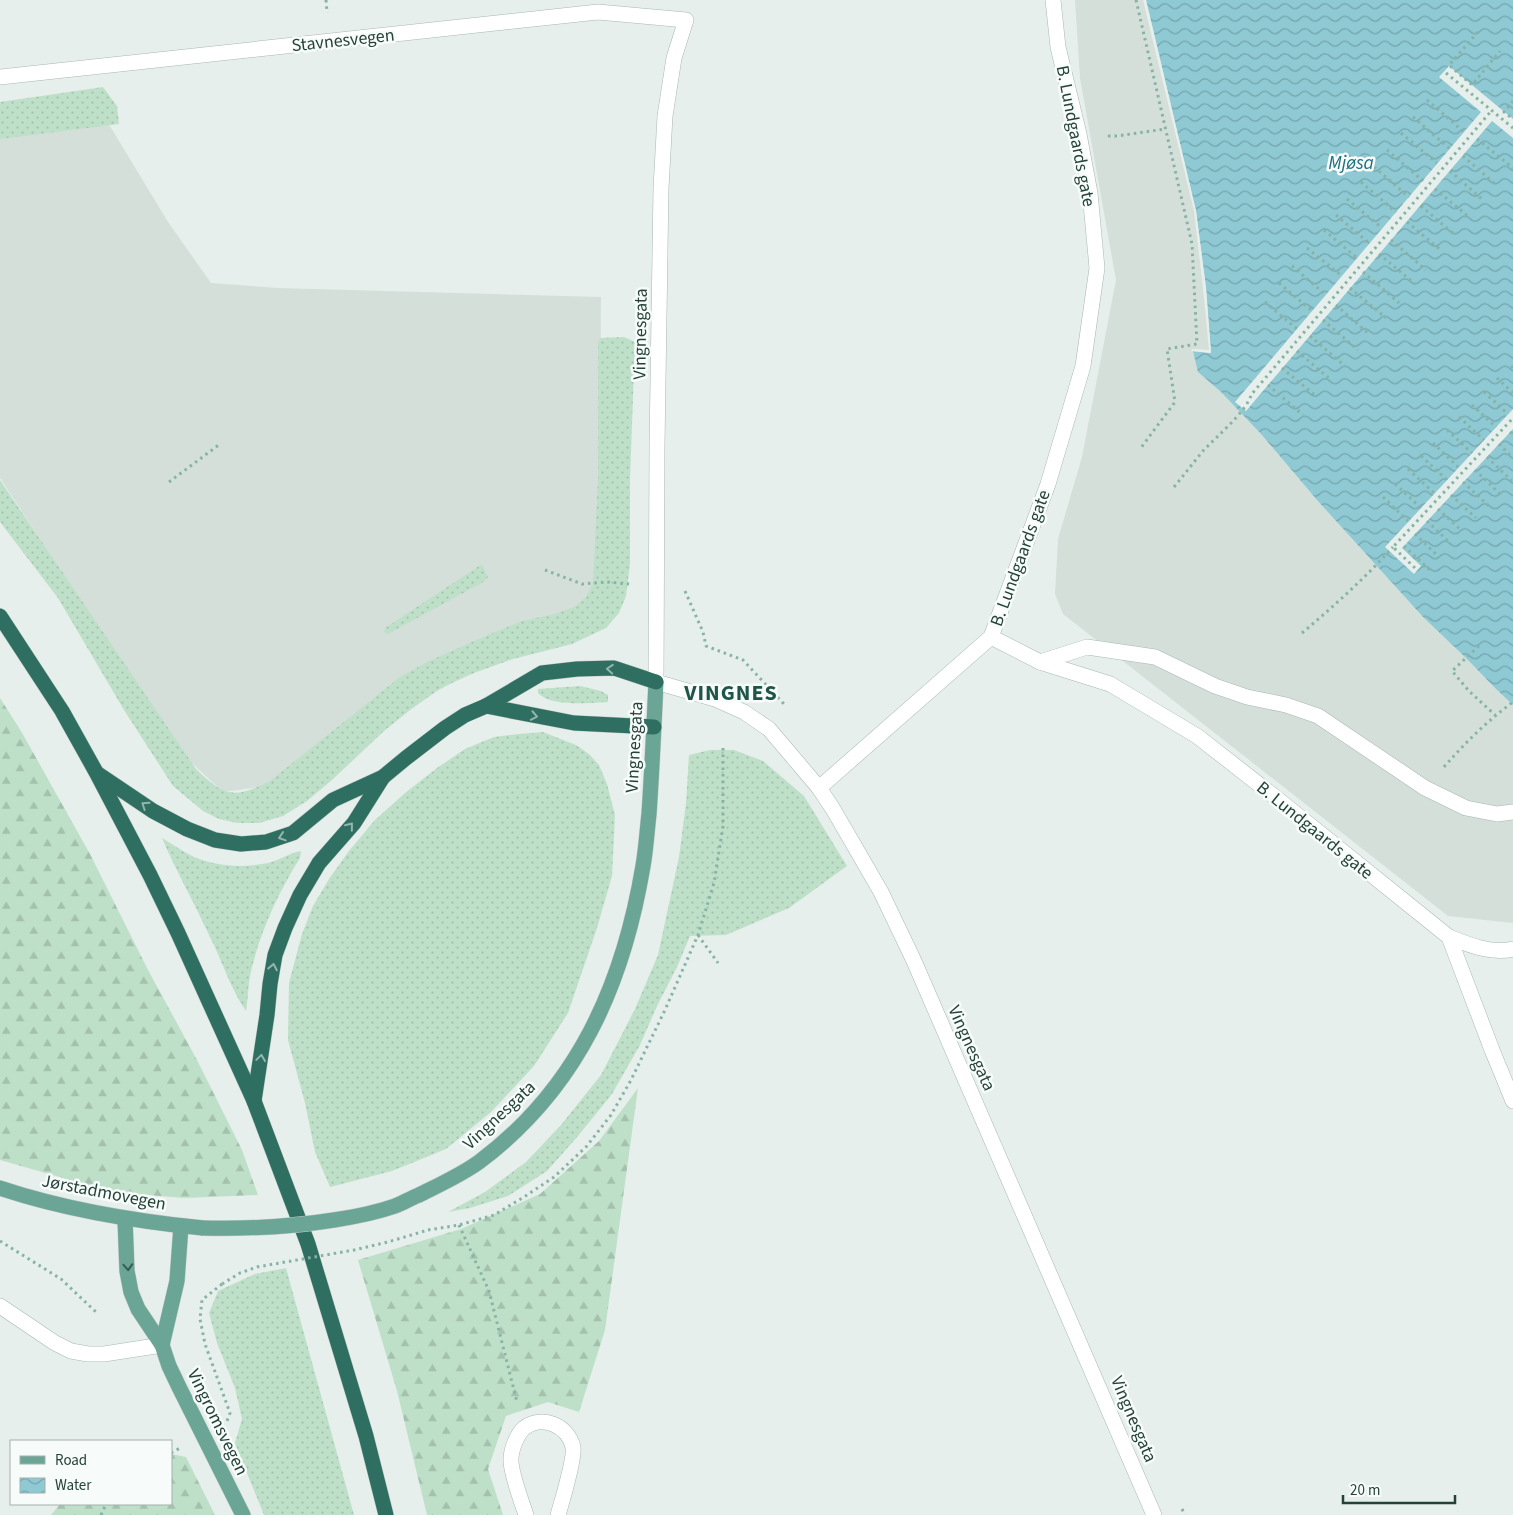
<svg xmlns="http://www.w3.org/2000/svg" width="1513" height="1515" viewBox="0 0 1513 1515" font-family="'Source Sans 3',sans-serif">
<defs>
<pattern id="grass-dots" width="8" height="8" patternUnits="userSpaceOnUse" patternTransform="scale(1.25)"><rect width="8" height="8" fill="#bfe0c8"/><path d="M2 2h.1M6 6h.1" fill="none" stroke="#a4c1ad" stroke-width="1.8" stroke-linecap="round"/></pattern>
<pattern id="forest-firs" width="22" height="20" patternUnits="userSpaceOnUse" patternTransform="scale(1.25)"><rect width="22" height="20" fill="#bfe0c8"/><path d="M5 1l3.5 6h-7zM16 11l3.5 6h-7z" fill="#a4c1ad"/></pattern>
<pattern id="water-waves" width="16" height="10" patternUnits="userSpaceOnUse" patternTransform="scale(1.25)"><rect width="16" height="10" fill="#8ec9d4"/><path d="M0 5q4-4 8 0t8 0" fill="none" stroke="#74a5ad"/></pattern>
</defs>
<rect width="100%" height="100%" fill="#e6efeb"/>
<!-- built -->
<g fill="#d4dfda">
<polygon points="1075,0 1146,0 1196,211 1206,288 1211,353 1198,372 1221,392 1261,434 1317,500 1423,617 1466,658 1494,687 1513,705 1513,923 1448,916 1063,614 1055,594 1058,539 1082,457 1116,280 1080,78"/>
<polygon points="99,108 168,222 211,283 278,288 601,297 599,581 587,605 274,785 223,792 181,753 0,478 0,123"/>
</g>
<!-- grass -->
<g fill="url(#grass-dots)">
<polygon points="103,87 117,106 119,124 0,139 0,102"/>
<path d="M624,337l11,5 -5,137v85l-4,32 -7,17 -13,15 -34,16 -59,15 -39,14 -33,15 -31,22 -26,21 -52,49 -25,21 -24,15 -24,7h-22l-18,-4 -16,-8 -30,-25 -49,-76 -66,-112 -58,-76v-42l196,289c29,28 37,30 74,12l130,-104 29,-16 61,-27 32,-13 33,-7 19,-7 12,-10 7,-14 5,-104v-136l2,-5z"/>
<polygon points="482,564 488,577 485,581 388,634 384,632 385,628"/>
<path d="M580,686l21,5 7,4v7c-19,1 -57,5 -70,-9v-4z"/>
<polygon points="543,732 576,745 589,754 599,765 607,784 615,815 612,876 597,928 568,1013 534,1066 491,1112 446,1149 392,1171 330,1187 315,1152 305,1103 288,1040 289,983 302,934 313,906 329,879 349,851 374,821 405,793 437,768 465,749 494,737 519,734"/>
<polygon points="710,750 734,750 763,761 804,796 847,866 789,908 726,935 690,936 677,967 657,1006 640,1045 612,1094 578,1136 547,1171 508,1196 470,1208 448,1212 485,1192 526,1162 561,1125 601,1075 635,1009 658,955 679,857 686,803 689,755"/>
<path d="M162,838c12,7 24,16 37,21 22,8 46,9 69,4 12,-3 21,-10 33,-12l-1,7c-23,37 -41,76 -50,118 -2,11 -2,23 -4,35 -16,-23 -24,-51 -37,-76 -15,-33 -33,-64 -47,-97z"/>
<polygon points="286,1268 354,1515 264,1515 235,1443 242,1419 235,1388 217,1343 209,1313 218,1291 255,1274"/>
</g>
<!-- forest -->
<g fill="url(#forest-firs)">
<polygon points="0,698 21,731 90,854 147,968 197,1060 242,1150 258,1195 184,1198 112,1192 0,1160"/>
<polygon points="638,1088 605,1330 579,1412 548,1402 506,1416 488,1469 503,1515 427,1515 397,1391 358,1260 461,1229 540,1194 599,1141"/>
<polygon points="171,1454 186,1457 215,1515 51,1515 60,1504 171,1504"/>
</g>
<!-- water -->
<polygon fill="url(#water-waves)" points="1146,0 1513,0 1513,705 1494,687 1466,658 1423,617 1317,500 1261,434 1221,392 1198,372 1193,351 1211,353 1206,288 1196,211"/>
<!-- pier -->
<g fill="#e6efeb">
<polygon points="1143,0 1146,0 1196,211 1206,288 1211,353 1191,351 1193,349 1209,350 1203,288 1194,211"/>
<polygon points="1449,66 1513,119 1513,138 1492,121 1246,411 1235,402 1481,112 1439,77"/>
<polygon points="1513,409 1513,429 1402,548 1421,566 1414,574 1385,547"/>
</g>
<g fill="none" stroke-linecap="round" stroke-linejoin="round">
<defs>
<g id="minor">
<polyline points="1053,0 1058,47 1079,134 1090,193 1097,268 1083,366 1048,484 991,637 1040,662 1110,684 1197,736 1275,797 1449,937 1492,1050 1513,1101"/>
<polyline points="0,77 598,12 686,20 674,58 665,116 661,188 657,446 656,682 715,699 744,712 769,729 819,788 833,809 881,892 914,961 1154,1515"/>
<polyline points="1040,662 1087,647 1155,657 1215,686 1247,697 1286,705 1318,716 1425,788 1466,808 1497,814 1513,812"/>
<polyline points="819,788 991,637"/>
<path d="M1449,937c20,8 42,17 64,12"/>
<polyline points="0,1306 55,1343 71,1351 88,1354 104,1354 162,1345"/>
<path d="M526,1515c-4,-12 -16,-44 -15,-56 0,-9 6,-25 13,-31 19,-14 44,-2 49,19 2,12 -11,54 -15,68"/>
</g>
<g id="major">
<path d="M0,1188c66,22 134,33 203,40"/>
<path d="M419,1195c20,-10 42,-20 60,-33 99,-74 144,-177 164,-296 3,-17 4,-35 6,-52 3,-44 5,-88 7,-132"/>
<polyline points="125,1219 127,1271 131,1292 138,1309 162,1345 169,1366 179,1387 243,1515"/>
<polyline points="162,1345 177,1281 181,1226"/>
</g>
<g id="highway">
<polyline points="0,616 62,711 96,772 150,875 178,933 254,1101 308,1244 366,1436 386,1515"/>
<polyline points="486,706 574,723 654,727"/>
<polyline points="98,774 153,811 187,829 215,840 241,844 266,842 293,833 333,800 383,777 406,758 445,728 465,715 486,706 542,673 577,669 614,668 656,682"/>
<polyline points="254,1101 267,1015 270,984 275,955 285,928 300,895 319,863 354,823 383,777"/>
</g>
</defs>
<!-- minor casing -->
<use href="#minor" stroke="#a8b8b2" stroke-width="16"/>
<!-- major casing -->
<use href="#major" stroke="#c2cac8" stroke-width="16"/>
<!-- highway casing -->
<use href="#highway" stroke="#c2cac8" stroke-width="16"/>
<!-- path -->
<g stroke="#86b3a5" stroke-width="3" stroke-dasharray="2.5 4" stroke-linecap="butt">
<polyline points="326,0 327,13"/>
<polyline points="1136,0 1192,244 1197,344 1167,349 1175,402 1140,449"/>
<polyline points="1478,32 1449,65 1472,85 1500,51"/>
<polyline points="1446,73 1513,128"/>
<polyline points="1427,100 1464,132"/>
<polyline points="1513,101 1504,112 1513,119"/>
<polyline points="1413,117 1450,149"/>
<polyline points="1401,133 1437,163"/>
<polyline points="1108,136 1117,136 1165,129"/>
<polyline points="1477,139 1513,168"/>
<polyline points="1387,150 1423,181"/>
<polyline points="1463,156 1495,184"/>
<polyline points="1374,167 1409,197"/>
<polyline points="1450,171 1484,201"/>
<polyline points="1361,182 1396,212"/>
<polyline points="1435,189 1469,217"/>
<polyline points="1347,199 1382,228"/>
<polyline points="1421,206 1455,235"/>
<polyline points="1336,215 1369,243"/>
<polyline points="1407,222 1442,251"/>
<polyline points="1324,230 1357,258"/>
<polyline points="1391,240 1426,270"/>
<polyline points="1307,248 1342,276"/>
<polyline points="1379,254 1415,284"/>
<polyline points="1292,266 1326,295"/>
<polyline points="1363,272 1399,303"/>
<polyline points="1279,283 1312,311"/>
<polyline points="1350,288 1386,318"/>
<polyline points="1265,302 1297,329"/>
<polyline points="1336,305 1370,335"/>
<polyline points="1323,320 1358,350"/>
<polyline points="1310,336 1345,366"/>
<polyline points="1297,351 1331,380"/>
<polyline points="1511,366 1513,368"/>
<polyline points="1282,368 1317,397"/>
<polyline points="1497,378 1513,393"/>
<polyline points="1268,385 1303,415"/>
<polyline points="1484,392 1508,414"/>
<polyline points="1472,405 1496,427"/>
<polyline points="1459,417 1484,440"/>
<polyline points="1447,430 1472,453"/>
<polyline points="1510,432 1513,435"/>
<polyline points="1433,443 1459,468"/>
<polyline points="1499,444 1513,458"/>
<polyline points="1421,456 1447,480"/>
<polyline points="1487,457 1512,481"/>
<polyline points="1408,469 1434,493"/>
<polyline points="1475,470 1500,494"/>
<polyline points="169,482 220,444"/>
<polyline points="1463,482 1489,506"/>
<polyline points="1395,484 1421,508"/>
<path d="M1174,487c10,-12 19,-24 29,-36 12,-13 44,-40 48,-56l241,-285"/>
<polyline points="1451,495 1476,518"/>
<polyline points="1383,497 1408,521"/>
<polyline points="1438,509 1462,531"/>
<polyline points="1427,521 1451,544"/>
<polyline points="1415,534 1439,557"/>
<polyline points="1404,546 1431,571"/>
<polyline points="1415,568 1393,547 1513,418"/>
<polyline points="545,570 582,584 607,582 629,584"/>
<polyline points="685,591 703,632 706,646 743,660 784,704"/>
<path d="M1302,633c32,-27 63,-55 91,-86"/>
<polyline points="1479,646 1452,671 1469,691 1495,715"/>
<path d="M1444,767c21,-24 43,-46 69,-65"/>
<polyline points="698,935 718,963"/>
<polyline points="459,1225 489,1291 517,1402"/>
<polyline points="428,1230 459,1225 494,1215 524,1197 554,1177 586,1147 611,1115 631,1080 665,1010 698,935 714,883 723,826 723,744"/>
<polyline points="0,1241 61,1279 97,1313"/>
<polyline points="222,1284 202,1300 200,1319 205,1344 230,1413 227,1421"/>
<polyline points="171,1453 180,1448"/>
<polyline points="1182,1509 1185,1515"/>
<polyline points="101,1515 106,1504"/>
</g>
<!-- minor -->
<use href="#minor" stroke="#fff" stroke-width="15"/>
<!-- major -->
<use href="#major" stroke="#6aa596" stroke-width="15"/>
<!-- highway -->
<use href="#highway" stroke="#2f6f62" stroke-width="15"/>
<defs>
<path id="major-bridge" d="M203,1228c44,1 87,-1 131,-8 20,-3 41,-7 61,-14 8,-3 16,-8 24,-11"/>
</defs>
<!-- major-bridge casing -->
<use href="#major-bridge" stroke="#c2cac8" stroke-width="16" stroke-linecap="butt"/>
<!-- path-bridge -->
<polyline stroke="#86b3a5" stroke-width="3" stroke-dasharray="2.5 4" stroke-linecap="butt" points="222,1284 240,1273 257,1267 354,1250 388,1242 428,1230"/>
<!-- major-bridge -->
<use href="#major-bridge" stroke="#6aa596" stroke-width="15"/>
</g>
<!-- one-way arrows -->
<defs><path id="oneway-chevron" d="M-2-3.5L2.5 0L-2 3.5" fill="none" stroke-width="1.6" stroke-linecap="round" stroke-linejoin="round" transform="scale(1.25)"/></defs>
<g stroke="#93b5ae">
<use href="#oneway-chevron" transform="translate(610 669) rotate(-176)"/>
<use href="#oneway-chevron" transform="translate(534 716) rotate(11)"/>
<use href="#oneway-chevron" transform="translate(145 805) rotate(-146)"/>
<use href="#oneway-chevron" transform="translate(350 826) rotate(-51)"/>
<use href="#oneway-chevron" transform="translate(282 837) rotate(162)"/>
<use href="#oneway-chevron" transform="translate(273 967) rotate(-79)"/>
<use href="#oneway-chevron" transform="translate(261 1058) rotate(-82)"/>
</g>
<use stroke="#365b51" href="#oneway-chevron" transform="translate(128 1267) rotate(86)"/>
<g text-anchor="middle" stroke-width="5" stroke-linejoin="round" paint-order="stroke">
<!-- street labels -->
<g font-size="18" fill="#24423a" stroke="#f7fbf9">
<text transform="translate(343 40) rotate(-6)" y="6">Stavnesvegen</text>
<text transform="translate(1076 136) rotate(79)" y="6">B. Lundgaards gate</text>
<text transform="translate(640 334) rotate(-89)" y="6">Vingnesgata</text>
<text transform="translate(1020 558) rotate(-70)" y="6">B. Lundgaards gate</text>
<text transform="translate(634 747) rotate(-87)" y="6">Vingnesgata</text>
<text transform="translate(1315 830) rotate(39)" y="6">B. Lundgaards gate</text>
<text transform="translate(972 1048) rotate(66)" y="6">Vingnesgata</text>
<text transform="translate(499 1115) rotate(-43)" y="6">Vingnesgata</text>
<text transform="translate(104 1192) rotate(11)" y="6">Jørstadmovegen</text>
<text transform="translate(1134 1419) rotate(67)" y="6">Vingnesgata</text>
<text transform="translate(218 1422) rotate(64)" y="6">Vingromsvegen</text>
</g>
<!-- water labels -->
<g font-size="19" font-style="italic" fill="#1c6f80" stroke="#f7fbf9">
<text x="1351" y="169">Mjøsa</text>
</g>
<!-- district labels -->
<g font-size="22" font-weight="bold" letter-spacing="1" fill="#1f5548" stroke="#f7fbf9">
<text x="731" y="700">VINGNES</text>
</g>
</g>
<!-- legend -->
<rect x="10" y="1440" width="162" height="65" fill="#f7fbf9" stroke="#a3b1ad"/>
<rect x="20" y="1456" width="25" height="8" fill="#6aa596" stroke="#a3b1ad"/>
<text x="55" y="1465" font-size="15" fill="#24423a">Road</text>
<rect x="20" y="1478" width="25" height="15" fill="url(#water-waves)" stroke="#a3b1ad"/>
<text x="55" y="1490" font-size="15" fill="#24423a">Water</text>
<!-- scale -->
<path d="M1343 1495v8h112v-8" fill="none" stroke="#24423a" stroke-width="2.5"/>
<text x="1350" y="1495" font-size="15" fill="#24423a" stroke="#f7fbf9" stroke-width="4" paint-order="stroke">20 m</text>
</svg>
